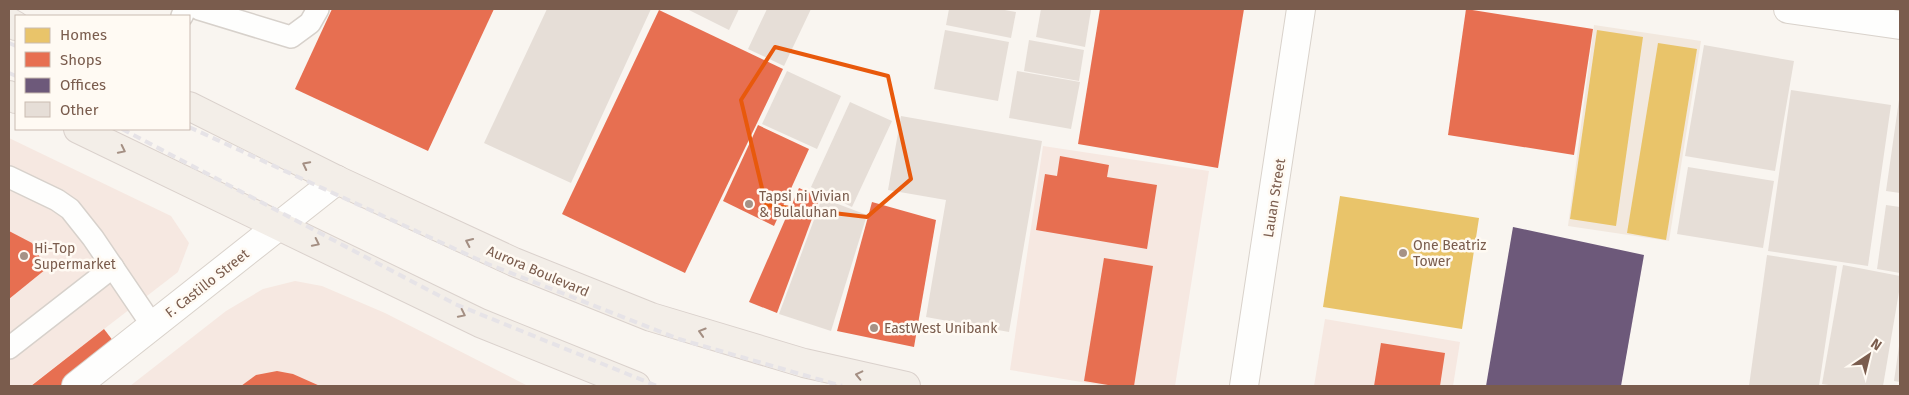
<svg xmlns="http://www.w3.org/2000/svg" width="1909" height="395" viewBox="0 0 1909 395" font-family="'Fira Sans',sans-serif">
<rect width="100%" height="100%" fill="#f9f5f0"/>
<!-- residential -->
<polygon fill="#f2e8de" points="1594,25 1701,41 1669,241 1568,226"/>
<!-- commercial -->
<g fill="#f6e8e1">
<polygon points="9,138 171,216 189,243 178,272 30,386 9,386"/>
<polygon points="1043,146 1209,171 1175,386 1105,386 1010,370"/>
<polygon points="295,281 322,286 385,313 528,386 130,386 226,311 263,289"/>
<polygon points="1325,319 1460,342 1453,386 1314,386"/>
</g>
<!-- homes -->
<g fill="#e9c46a">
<polygon points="1597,30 1643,37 1616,226 1570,219"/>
<polygon points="1658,43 1697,49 1666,240 1627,233"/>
<polygon points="1340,196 1479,218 1462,329 1323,307"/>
</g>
<!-- shops -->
<g fill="#e76f51">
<polygon points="332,9 494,9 428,151 295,89"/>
<polygon points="1100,9 1244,9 1218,168 1078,144"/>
<polygon points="1466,9 1593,29 1574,155 1448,135"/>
<polygon points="659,10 783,69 685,273 562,214"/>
<polygon points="758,125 809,149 774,226 723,201"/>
<polygon points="1060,156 1109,165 1107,177 1157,185 1147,249 1036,230 1045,174 1057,176"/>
<polygon points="799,188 820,197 777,313 749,302"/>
<polygon points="872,202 936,220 914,347 837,331"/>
<polygon points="9,231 32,243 46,269 9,299"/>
<polygon points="1104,258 1153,266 1134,386 1114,386 1084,381"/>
<polygon points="104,329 117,346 64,386 31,386"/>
<polygon points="1381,343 1445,353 1440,386 1374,386"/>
<polygon points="277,371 293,374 320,386 241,386 256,375"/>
</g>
<!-- offices -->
<polygon fill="#6d597a" points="1513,227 1644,255 1621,386 1486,386"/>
<!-- building -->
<g fill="#e6ded7">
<polygon points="547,9 651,9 571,183 484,143"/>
<polygon points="687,9 739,9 729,30"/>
<polygon points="767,9 811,9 784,66 748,49"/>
<polygon points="949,9 999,9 1016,12 1011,38 946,25"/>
<polygon points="1041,9 1082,9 1091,10 1085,47 1036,37"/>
<polygon points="945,30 1009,42 998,101 934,89"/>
<polygon points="1029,40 1084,50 1079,81 1024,71"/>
<polygon points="1704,45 1794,61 1775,171 1685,156"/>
<polygon points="787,71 841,96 817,149 762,124"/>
<polygon points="1017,71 1080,82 1071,129 1009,118"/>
<polygon points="1791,90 1891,105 1868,266 1768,251"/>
<polygon points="1899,100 1900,100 1900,193 1886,191"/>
<polygon points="850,102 892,121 852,207 811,187"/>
<polygon points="901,116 1042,141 1009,332 926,317 946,200 888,190"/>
<polygon points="1688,167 1774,181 1763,248 1677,234"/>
<polygon points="822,198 867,215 831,331 779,314"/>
<polygon points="1886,205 1900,207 1900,273 1877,269"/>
<polygon points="1767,255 1837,266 1819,386 1749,386"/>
<polygon points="1843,265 1900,276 1900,286 1883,386 1835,386 1822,384"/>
<polygon points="1899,346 1900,346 1900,382 1894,381"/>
</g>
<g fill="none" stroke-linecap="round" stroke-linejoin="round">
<defs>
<g id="lane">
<polyline points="199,9 291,37 310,23 318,9"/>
<polyline points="182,16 185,9"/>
<polyline points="9,177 57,200 70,209 93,238 152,325"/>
<polyline points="9,348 113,267"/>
</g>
<g id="secondary">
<polyline points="1788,9 1900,25"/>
<polyline points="76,386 337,180"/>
<polyline points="1244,386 1301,9"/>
</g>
<g id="primary">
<polyline points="9,22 16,26"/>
<polyline points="9,95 16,99"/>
<polyline points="189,106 337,180 514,262 651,317 804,363 906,386"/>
<polyline points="78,129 480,323 636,386"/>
</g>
</defs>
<!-- lane casing -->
<use href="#lane" stroke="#d7d1cb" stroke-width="24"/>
<!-- secondary casing -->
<use href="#secondary" stroke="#d9d2cb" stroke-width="30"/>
<!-- primary casing -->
<use href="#primary" stroke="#dad1cc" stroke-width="30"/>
<!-- lane -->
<use href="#lane" stroke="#fefefd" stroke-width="21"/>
<!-- secondary -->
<use href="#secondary" stroke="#fefefd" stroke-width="28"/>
<!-- primary -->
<use href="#primary" stroke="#f3eee8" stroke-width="28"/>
<!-- rail -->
<g stroke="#e6e3e7" stroke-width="4" stroke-dasharray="8 5" stroke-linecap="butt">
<polyline points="9,43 16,46"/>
<polyline points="9,73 16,76"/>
<polyline points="189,127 488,264 679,339 842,386"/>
<polyline points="122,129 455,304 657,386"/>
</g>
</g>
<!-- one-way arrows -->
<defs><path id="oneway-chevron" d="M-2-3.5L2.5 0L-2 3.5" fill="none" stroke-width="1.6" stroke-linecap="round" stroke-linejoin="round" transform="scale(1.25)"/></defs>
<g stroke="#a48f83">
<use href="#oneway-chevron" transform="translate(122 150) rotate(26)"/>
<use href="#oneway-chevron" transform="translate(306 165) rotate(-153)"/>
<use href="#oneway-chevron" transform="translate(469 242) rotate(-155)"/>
<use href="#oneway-chevron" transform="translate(316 243) rotate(26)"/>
<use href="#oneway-chevron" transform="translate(462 314) rotate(26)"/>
<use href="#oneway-chevron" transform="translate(702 332) rotate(-163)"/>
<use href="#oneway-chevron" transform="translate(859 375) rotate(-167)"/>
</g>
<!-- marked area -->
<path fill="none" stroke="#e8590c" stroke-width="4" stroke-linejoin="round" d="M775,47l113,29 23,103 -44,38 -101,-12 -25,-105z"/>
<!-- markers -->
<g fill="#a69286" stroke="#fffaf3" stroke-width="2">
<circle cx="749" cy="204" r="5"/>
<circle cx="1403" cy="253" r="5"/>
<circle cx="24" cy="256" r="5"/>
<circle cx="874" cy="328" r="5"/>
</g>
<g text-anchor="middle" stroke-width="5" stroke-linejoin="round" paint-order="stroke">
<!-- poi labels -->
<g font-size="14" fill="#7a5c4d" stroke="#fffaf3" text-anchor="start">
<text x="759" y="201">Tapsi ni Vivian<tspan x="759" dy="16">&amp; Bulaluhan</tspan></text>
<text x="1413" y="250">One Beatriz<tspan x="1413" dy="16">Tower</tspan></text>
<text x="34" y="253">Hi-Top<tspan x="34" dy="16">Supermarket</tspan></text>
<text x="884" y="333">EastWest Unibank</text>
</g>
<!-- street labels -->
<g font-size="14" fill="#7a5c4d" stroke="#fffaf3">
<text transform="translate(1274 198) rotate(-81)" y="5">Lauan Street</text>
<text transform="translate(538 271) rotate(23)" y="5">Aurora Boulevard</text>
<text transform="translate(207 283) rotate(-38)" y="5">F. Castillo Street</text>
</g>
</g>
<!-- border -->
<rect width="1909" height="395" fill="none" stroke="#7a5c4d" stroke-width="20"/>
<!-- legend -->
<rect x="15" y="15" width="175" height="115" fill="#fffaf3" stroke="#cabbb1"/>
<rect x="25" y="28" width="25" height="15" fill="#e9c46a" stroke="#cabbb1"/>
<text x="60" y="40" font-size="15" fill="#7a5c4d">Homes</text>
<rect x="25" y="52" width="25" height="15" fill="#e76f51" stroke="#cabbb1"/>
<text x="60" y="65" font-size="15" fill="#7a5c4d">Shops</text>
<rect x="25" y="78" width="25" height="15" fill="#6d597a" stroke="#cabbb1"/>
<text x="60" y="90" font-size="15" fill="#7a5c4d">Offices</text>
<rect x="25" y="102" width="25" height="15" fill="#e6ded7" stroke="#cabbb1"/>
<text x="60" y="115" font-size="15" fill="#7a5c4d">Other</text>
<!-- north arrow -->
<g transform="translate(1869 355) rotate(35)" stroke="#fffaf3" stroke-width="4" paint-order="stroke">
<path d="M0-4L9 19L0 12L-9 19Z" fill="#7a5c4d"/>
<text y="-8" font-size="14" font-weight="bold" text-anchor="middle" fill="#7a5c4d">N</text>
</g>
</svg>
